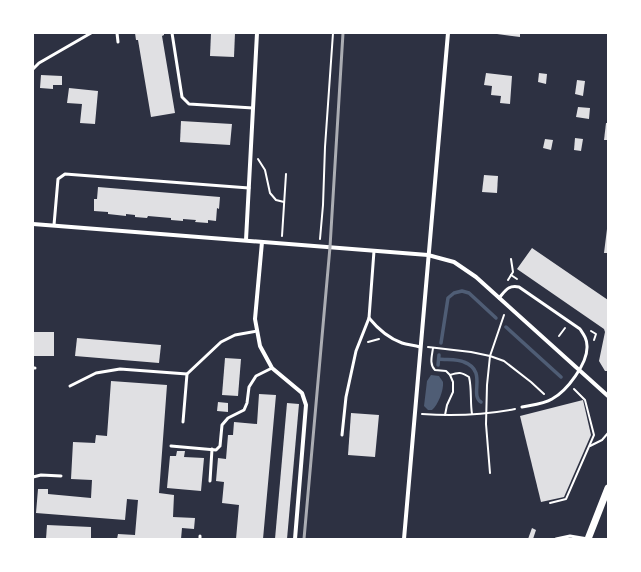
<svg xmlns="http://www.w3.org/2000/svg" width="641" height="572" viewBox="0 0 641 572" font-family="'PT Sans',sans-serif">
<rect width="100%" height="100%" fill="#2d3142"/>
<!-- water -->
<path fill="#4f5d75" d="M431,375l8,1c1,2 3,4 4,6 1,8 -5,23 -11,28h-4l-4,-4 3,-25z"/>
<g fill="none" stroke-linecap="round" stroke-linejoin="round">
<!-- stream -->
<g stroke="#4f5d75" stroke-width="3.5">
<polyline points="506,327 561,377"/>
<polyline points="441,343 448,298 454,293 462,291 469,293 496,318"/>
<path d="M439,359c7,1 19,0 25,3 24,9 5,33 17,40"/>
<polyline points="438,365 439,355"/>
</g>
</g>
<!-- building -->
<g fill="#e0e0e3">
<polygon points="135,33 164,33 164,35 162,36 175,113 151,117 138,40 136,40"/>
<polygon points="211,33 235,33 234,57 210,56"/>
<polygon points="497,33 520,33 520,37 497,34"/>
<polygon points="486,73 512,76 510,104 500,103 501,96 491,95 492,86 484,85"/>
<polygon points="539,73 547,74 546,84 538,82"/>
<polygon points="41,75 62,76 62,85 53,85 53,89 40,88"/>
<polygon points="577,80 585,81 583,96 575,94"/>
<polygon points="69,88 98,91 95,124 80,123 82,104 67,103"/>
<polygon points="578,107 590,108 589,119 576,117"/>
<polygon points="181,121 232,124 230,145 180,142"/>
<polygon points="606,123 608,123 608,140 604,140"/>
<polygon points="575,138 583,139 581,151 574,150"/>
<polygon points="545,139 553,140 551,150 543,148"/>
<polygon points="484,175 498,176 497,193 482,192"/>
<polygon points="98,187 220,197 219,209 217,208 216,221 208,220 208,223 195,222 196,220 183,219 183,221 171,220 171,218 148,216 147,218 135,217 135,215 126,214 126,216 108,214 108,212 94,211 94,199 97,199"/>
<polygon points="607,229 608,229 608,253 604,253"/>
<polygon points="532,248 608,300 608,371 605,371 599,361 605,332 604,329 517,269"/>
<rect x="33" y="332" width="21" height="24"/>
<polygon points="77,338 161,345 159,363 75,356"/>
<polygon points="225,358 241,359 238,396 222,395"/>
<polygon points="111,381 167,385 159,493 174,495 173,517 195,518 194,529 182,528 181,539 117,539 118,534 135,535 138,500 127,499 125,520 36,513 38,489 48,489 48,494 91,498 92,480 71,479 73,442 95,443 96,435 107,436"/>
<polygon points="259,394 276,395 263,539 236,539 239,505 222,503 224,482 216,481 218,458 226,459 228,435 233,435 234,422 257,424"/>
<polygon points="583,400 591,435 564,497 541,502 520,416"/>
<polygon points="218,402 228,403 228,412 217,411"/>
<polygon points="287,403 299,404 287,539 275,539"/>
<polygon points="351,413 379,415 375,457 348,455"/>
<polygon points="177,451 185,451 184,457 204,458 201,491 167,488 170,456 176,456"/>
<polygon points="47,525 91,527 91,539 46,539"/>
<polygon points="532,528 536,530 533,539 528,539"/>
</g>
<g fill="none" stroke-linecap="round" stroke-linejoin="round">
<!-- path -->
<g stroke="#fff" stroke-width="2">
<polyline points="258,159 265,170 270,193 276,200 284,202"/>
<polyline points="282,236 286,174"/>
<polyline points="320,239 323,205 325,147 333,33"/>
<polyline points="511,275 517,279"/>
<polyline points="508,280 513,272 511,259"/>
<polyline points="591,331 596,334 594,340"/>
<polyline points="559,336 565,328"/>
<polyline points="368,342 379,339"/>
<polyline points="428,347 471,352 490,356 504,361 531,382 544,394"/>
<path d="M433,348c-1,8 -4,16 2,22l11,1 4,4 3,7v10l-6,13 -2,10"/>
<path d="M450,375c9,-3 11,-3 19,2 3,12 1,25 3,37"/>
<path d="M422,414c31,2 62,1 93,-5"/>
<polyline points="590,446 602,440 608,433"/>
<polyline points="490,473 486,424 487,385 490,356 504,315"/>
<polyline points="550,503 566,499 594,435 585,400 574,389"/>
</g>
<!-- service -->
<g stroke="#fff" stroke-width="3">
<polyline points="117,33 118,42"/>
<polyline points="172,33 182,97 189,104 253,108"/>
<polyline points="33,69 39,63 91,33"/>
<polyline points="54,225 58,179 65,174 249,188"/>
<path d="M374,251l-5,67c9,11 19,20 33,25 6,2 12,2 18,4"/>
<path d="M499,298c7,-8 9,-13 20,-11l61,42c4,6 7,10 7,17 1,17 -20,45 -35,53 -8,5 -20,6 -30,8"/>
<polyline points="33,368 35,368"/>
<polyline points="70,386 96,373 120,369 187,374"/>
<polyline points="183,422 187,374 221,342 235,335 257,331"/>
<polyline points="342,435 346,397 356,351 369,318"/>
<polyline points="171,446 216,450 220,446 222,425 228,418 244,410 247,403 249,387 256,376 272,368"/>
<polyline points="33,477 41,475 61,476"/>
<polyline points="210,481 212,449"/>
<polyline points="200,539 200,536"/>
<polyline points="556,539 570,536 588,539"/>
</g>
<!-- minor -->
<g stroke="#fff" stroke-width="4">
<polyline points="33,224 428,255 454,262 476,277 608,396"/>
<polyline points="246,240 257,33"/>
<polyline points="262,242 255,319 260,346 272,368 302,393 306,405 295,539"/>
<polyline points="404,539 448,33"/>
</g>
<!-- tertiary -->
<polyline stroke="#fff" stroke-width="7" points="588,539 608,488"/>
<!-- rail -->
<polyline stroke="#abadb3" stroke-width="3" points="304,539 330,247 343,33"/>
</g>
<!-- border -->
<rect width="641" height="572" fill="none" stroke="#ffffff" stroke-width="68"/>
</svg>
